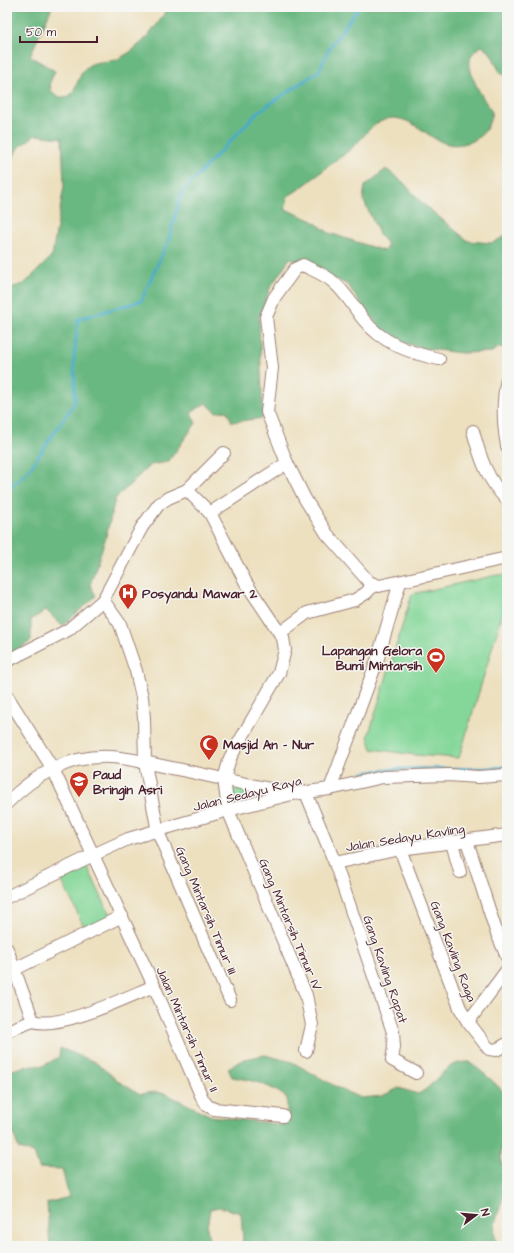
<svg xmlns="http://www.w3.org/2000/svg" width="514" height="1253" viewBox="0 0 514 1253" font-family="'Architects Daughter',sans-serif">
<rect width="100%" height="100%" fill="#f6f6f2"/>
<filter id="ink" filterUnits="userSpaceOnUse"><feTurbulence type="fractalNoise" baseFrequency=".025" numOctaves="2"/><feDisplacementMap in="SourceGraphic" scale="8" xChannelSelector="R" yChannelSelector="G"/><feConvolveMatrix kernelMatrix="1 2 1 2 8 2 1 2 1" color-interpolation-filters="sRGB"/></filter>
<filter id="wash" filterUnits="userSpaceOnUse"><feTurbulence type="fractalNoise" baseFrequency=".012" numOctaves="4" result="noise"/><feDisplacementMap in="SourceGraphic" scale="16" xChannelSelector="R" yChannelSelector="G"/><feGaussianBlur stdDeviation="0.9" result="paint"/><feColorMatrix in="noise" values="0 0 0 0 0 0 0 0 0 0 0 0 0 0 0 0 0 1.4 0 .05"/><feComposite in="paint" operator="in"/></filter>
<g filter="url(#wash)">
<rect width="100%" height="100%" fill="#ede0bf"/>
<!-- green -->
<g fill="#84d799" stroke="#677b62">
<polygon points="497,575 507,575 507,599 459,758 415,755 372,749 368,737 412,594"/>
<polygon points="228,783 284,794 230,807"/>
<polygon points="87,866 111,917 85,929 61,879"/>
</g>
<!-- forest -->
<g fill="#6bb881" stroke="#5a6c56">
<path d="M7,7h45l-22,49 25,15 -5,11 1,9 8,6h10c9,-10 10,-25 19,-31 8,-6 23,-3 32,-8 22,-11 36,-31 49,-51h338v68h-4c-11,-12 -7,-21 -21,-29 -5,3 -11,7 -12,14 -2,16 14,40 22,52 -3,14 -8,25 -22,30 -36,13 -47,-24 -78,-24 -5,0 -15,5 -19,8 -7,6 -12,14 -19,20 -12,11 -26,20 -38,30 -10,8 -17,14 -28,20l-3,13 28,12 16,12 55,18 4,-6 -8,-9 -17,-37 2,-13 21,-17 17,13 19,21 46,38 24,2 15,-8v113l-8,-1 -7,5 -31,1 -40,-5 -32,-10 -27,-32 -14,-21 -58,-27 -20,30 -11,30 4,100 -31,4 -5,-11 -11,1 -10,-9 -15,10 5,10 -28,39 -18,3 -35,34 -9,38 -16,48 6,11 -34,30 -16,-16 -15,10v21l-24,16v-368l17,-5 28,-28 12,-70 -2,-48 -27,-3 -18,14 -7,17 -3,-1z"/>
<path d="M60,1048l35,14 26,21 19,11 16,-2 10,2 45,22 73,9 3,-9v-18c-16,-13 -34,-18 -55,-21l-4,-9 17,-9 20,-4 27,7 50,28 19,8 21,-2 17,-8 19,6c21,-10 24,-33 52,-32 10,9 33,25 37,37 5,19 -7,39 -6,58 0,10 6,17 5,26 -1,20 -19,44 -8,63h-258l3,-6 -2,-27 -22,-6 -9,2 -3,18 3,19h-160l-3,-43 22,-6 -7,-28 -23,-1 -5,-15 -15,-4 -12,-33v-45l26,-6 10,1 16,-9z"/>
</g>
<g fill="none" stroke-linecap="round" stroke-linejoin="round">
<!-- stream -->
<g stroke="#4aacc9" stroke-width="3">
<polyline points="7,491 29,470 75,402 74,358 78,319 141,301 169,239 181,193 258,112 319,71 330,47 359,7"/>
<path d="M363,773c48,-8 96,-2 144,-6"/>
</g>
</g>
</g>
<g filter="url(#ink)">
<g fill="none" stroke-linecap="round" stroke-linejoin="round">
<defs>
<g id="minor">
<path d="M439,359c-29,-6 -57,-16 -76,-40 -10,-13 -18,-28 -31,-38 -8,-7 -20,-11 -29,-16l-8,4 -21,29 -8,19 6,51 -5,44 20,51 18,36 22,35 42,48 10,4 128,-28"/>
<path d="M507,379c-5,22 -4,44 0,67"/>
<path d="M473,431c7,26 14,49 34,69"/>
<polyline points="224,453 187,490 168,498 159,504 142,527 103,600 120,624 136,671 142,697 144,718 145,763 158,832 230,1000"/>
<polyline points="187,490 210,513 246,583 283,638 285,650 279,673 230,758 224,779 228,810 306,995 312,1025 306,1051"/>
<polyline points="210,513 287,463"/>
<polyline points="280,633 307,613 355,600 366,593 374,585"/>
<polyline points="7,661 68,630 103,600"/>
<polyline points="7,696 53,769 154,986 203,1100 208,1106 214,1109 283,1116"/>
<polyline points="330,789 377,661 400,582"/>
<polyline points="306,793 335,863 400,849 507,835"/>
<path d="M7,803c27,-28 63,-48 103,-46 24,1 48,9 72,13 36,8 71,16 107,23"/>
<polyline points="467,841 496,931 507,957"/>
<polyline points="452,843 460,872"/>
<polyline points="400,849 460,1008 468,1022 489,1049 496,1050 507,1044"/>
<polyline points="335,863 393,1032 394,1047 392,1060 416,1073"/>
<polyline points="7,897 93,855 128,839 228,810 292,794 330,789 383,777 448,775 478,777 507,775"/>
<polyline points="7,949 33,1021 7,1031"/>
<polyline points="15,969 122,916"/>
<path d="M33,1021c27,9 94,-24 121,-35"/>
<polyline points="468,1022 507,970"/>
</g>
</defs>
<!-- minor casing -->
<use href="#minor" stroke="#9c8075" stroke-width="14"/>
<!-- minor -->
<use href="#minor" stroke="#fff" stroke-width="12"/>
</g>
</g>
<!-- icons -->
<defs>
<symbol id="hospital-pin" viewBox="-11 -11 22 30"><path d="M0 17L-7.5 6A9.5 9.5 0 1 1 7.5 6Z" fill="#c8321e" stroke="#f6f6f2"/><path d="M-5-5h3v3.5h4V-5h3V5h-3V1.5h-4V5h-3Z" fill="#fff"/></symbol>
<symbol id="stadium-pin" viewBox="-11 -11 22 30"><path d="M0 17L-7.5 6A9.5 9.5 0 1 1 7.5 6Z" fill="#c8321e" stroke="#f6f6f2"/><path d="M0-5a6.5 5 0 1 0 0 10a6.5 5 0 1 0 0-10ZM-3.5-1.8h7v3.6h-7Z" fill="#fff"/></symbol>
<symbol id="mosque-pin" viewBox="-11 -11 22 30"><path d="M0 17L-7.5 6A9.5 9.5 0 1 1 7.5 6Z" fill="#c8321e" stroke="#f6f6f2"/><path d="M3.5-4.9A6 6 0 1 0 3.5 4.9A5 5 0 1 1 3.5-4.9Z" fill="#fff"/></symbol>
<symbol id="school-pin" viewBox="-11 -11 22 30"><path d="M0 17L-7.5 6A9.5 9.5 0 1 1 7.5 6Z" fill="#c8321e" stroke="#f6f6f2"/><path d="M0-5L7-2L0 1L-7-2ZM-4 1L0 2.5L4 1V4Q0 6-4 4Z" fill="#fff"/></symbol>
</defs>
<g fill-rule="evenodd">
<use href="#hospital-pin" x="117" y="582" width="22" height="30"/>
<use href="#stadium-pin" x="425" y="646" width="22" height="30"/>
<use href="#mosque-pin" x="198" y="733" width="22" height="30"/>
<use href="#school-pin" x="68" y="770" width="22" height="30"/>
</g>
<g text-anchor="middle" stroke-width="3" stroke-linejoin="round" paint-order="stroke">
<!-- poi labels -->
<g font-size="13" font-weight="bold" fill="#4a1f2b" stroke="#f6f6f2" text-anchor="start">
<text x="142" y="598">Posyandu Mawar 2</text>
<text x="422" y="655" text-anchor="end">Lapangan Gelora<tspan x="422" dy="15">Bumi Mintarsih</tspan></text>
<text x="223" y="749">Masjid An - Nur</text>
<text x="93" y="779">Paud<tspan x="93" dy="15">Bringin Asri</tspan></text>
</g>
<!-- street labels -->
<g font-size="13" fill="#4a1f2b" stroke="#f6f6f2">
<text transform="translate(247 793) rotate(-14)" y="5">Jalan Sedayu Raya</text>
<text transform="translate(405 837) rotate(-9)" y="5">Jalan Sedayu Kavling</text>
<text transform="translate(207 910) rotate(67)" y="5">Gang Mintarsih Timur III</text>
<text transform="translate(291 924) rotate(67)" y="5">Gang Mintarsih Timur IV</text>
<text transform="translate(454 951) rotate(69)" y="5">Gang Kavling Raga</text>
<text transform="translate(386 969) rotate(71)" y="5">Gang Kavling Rapat</text>
<text transform="translate(188 1029) rotate(66)" y="5">Jalan Mintarsih Timur II</text>
</g>
</g>
<!-- margin -->
<rect width="514" height="1253" fill="none" stroke="#f6f6f2" stroke-width="24"/>
<!-- north arrow -->
<g transform="translate(476 1215) rotate(74)" stroke="#f6f6f2" stroke-width="3" paint-order="stroke">
<path d="M0-3L7 15L0 10L-7 15Z" fill="#4a1f2b"/>
<text y="-6" font-size="11" font-weight="bold" text-anchor="middle" fill="#4a1f2b">N</text>
</g>
<!-- scale -->
<path d="M20 36v6h77v-6" fill="none" stroke="#4a1f2b" stroke-width="2"/>
<text x="26" y="36" font-size="12" fill="#4a1f2b" stroke="#f6f6f2" stroke-width="3" paint-order="stroke">50 m</text>
</svg>
